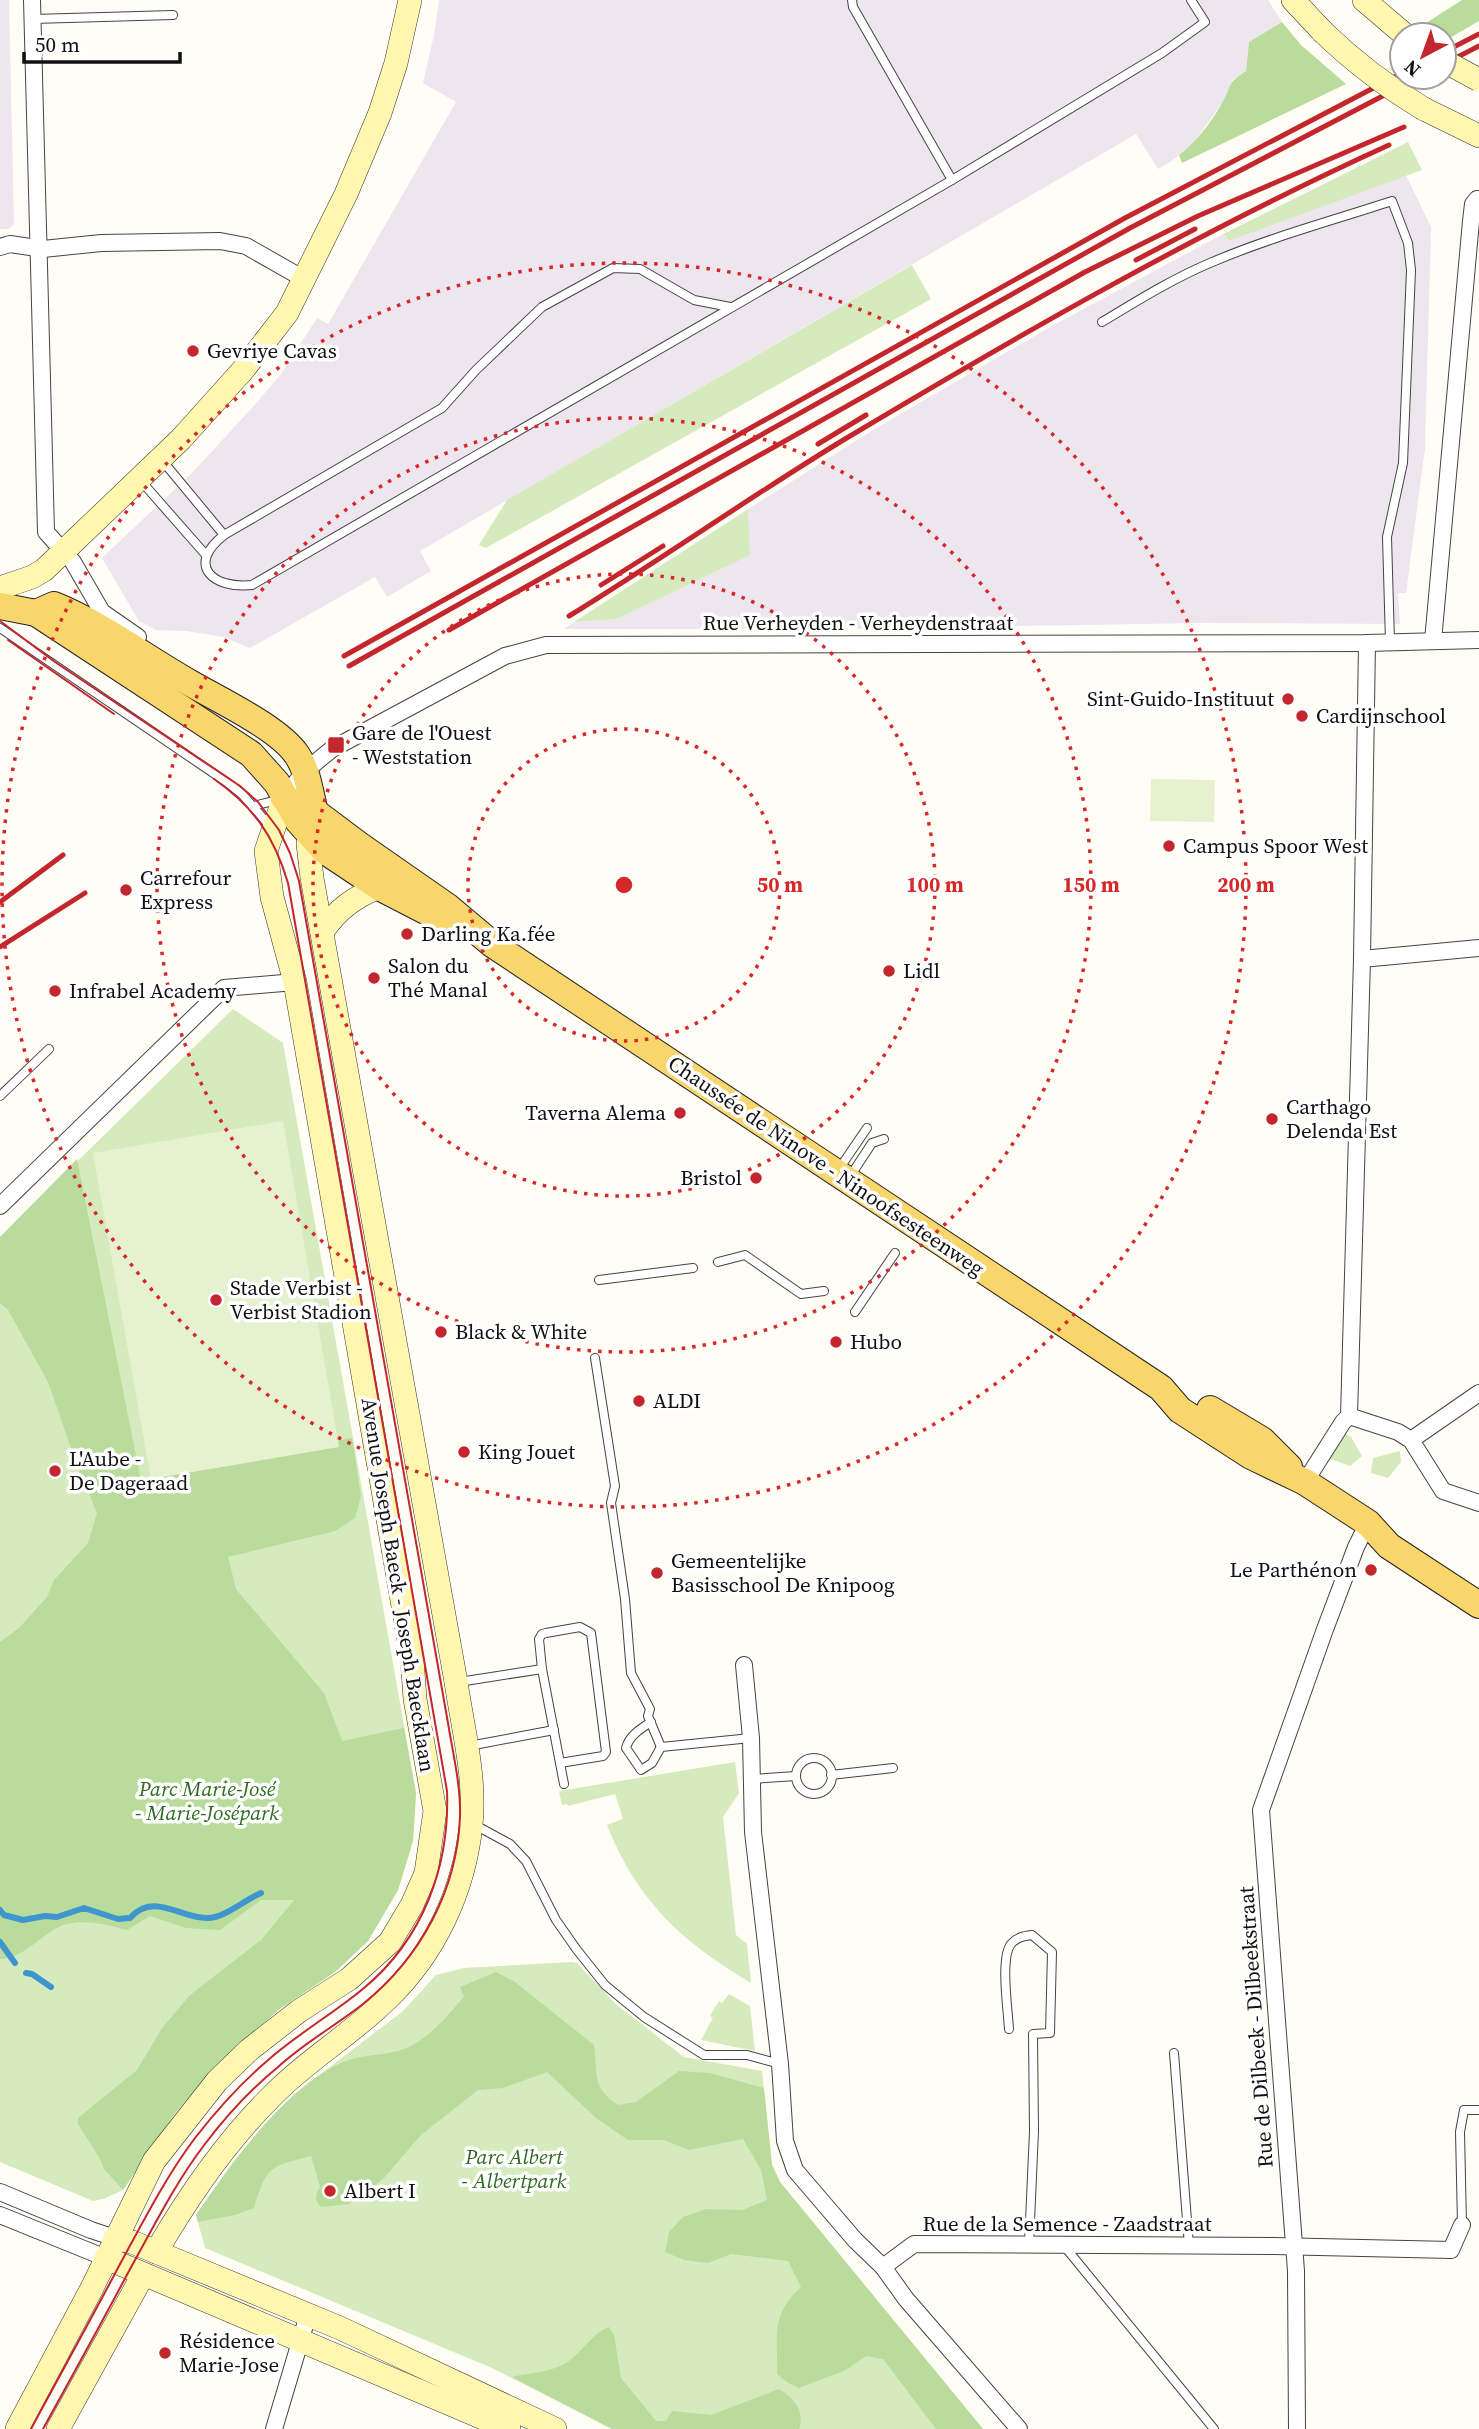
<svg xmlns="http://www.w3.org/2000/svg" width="1479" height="2429" viewBox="0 0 1479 2429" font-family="'Source Serif 4',serif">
<rect width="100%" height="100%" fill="#fffdf5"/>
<!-- industrial -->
<g fill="#eee6ef">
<polygon points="0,0 9,0 14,224 9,229 0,229"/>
<polygon points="439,0 1268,0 1282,22 1249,42 1246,71 1233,79 1222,103 1191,146 1170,162 1158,169 1136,134 420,551 431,571 387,597 375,577 250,648 223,637 186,631 156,630 139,621 102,558 191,474 251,409 281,374 317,318 328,324 456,102 423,83 434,35"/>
<polygon points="1406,175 1431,227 1425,448 1406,593 1398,593 1400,624 1200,623 839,629 564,629 574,622 617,619 749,555 748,509 873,430 1050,327 1223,234 1229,241"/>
</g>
<!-- green -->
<g fill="#d5ebbd">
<polygon points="1408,142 1422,170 1229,241 1223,234"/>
<polygon points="912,265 931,299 486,548 479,545 507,500"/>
<polygon points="748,509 750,555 617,619 574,622"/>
<polygon points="233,1009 283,1043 416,1793 413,1841 398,1890 368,1941 335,1972 278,2010 204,2080 176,2113 123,2190 103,2199 93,2201 0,2162 0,1237"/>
<polygon points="1344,1433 1351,1437 1362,1456 1350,1466 1328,1458"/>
<polygon points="1400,1451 1401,1462 1388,1478 1371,1473 1373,1458"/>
<path d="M735,1762l4,31 -16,24 13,118 11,9 4,39c-69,-41 -114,-82 -144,-158l16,-6 -8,-25 -47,12 -1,-2 -5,1 -3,-14z"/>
<polygon points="572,1962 577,1963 617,2005 684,2057 762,2071 772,2165 780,2182 983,2429 612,2429 492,2368 205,2248 196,2215 233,2162 267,2122 310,2082 403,2011 436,1975 464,1968"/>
<polygon points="729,1994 750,2006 755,2051 701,2040 713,2018 710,2016 719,2001 722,2003"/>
</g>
<!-- forest -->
<g fill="#b9dc9c">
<polygon points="1462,0 1479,0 1479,21 1448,39 1426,23"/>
<path d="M1282,22l19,23 45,39 -164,79 -3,-8c17,-13 31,-31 42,-50 11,-19 5,-22 25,-34l3,-29z"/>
<path d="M77,1159l64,322 211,-43 9,58 -6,22 -20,13 -107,26 8,32 88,104 18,48 62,-13 12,65 -3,48 -15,49 -30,51 -33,31 -57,38 -76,72 -28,32 -51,76 -19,-21 -5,-12 -21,-33v-6l59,-48 25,-42 28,-33 71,-55 33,-40h-33l-41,30 -34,-2 -36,-12 -23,14c-21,-6 -50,-13 -70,-2 -19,10 -35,31 -57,31v-317l19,-14 28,-31 7,-17 34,-37 9,-30 -20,-48 -29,-83 -40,-72 -8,-7v-66z"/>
<path d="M496,1972l19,10 79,63c4,29 -3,42 24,60l18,-3 43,-31 31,2 54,15 8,77 8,17 203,247h-47l-53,-70 -17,-3 -20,14 -47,18 -11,-5 -11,-9c1,-39 -7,-58 24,-87l-13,-26 -57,-7 -23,9 -24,-3 -19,-8 4,-20 14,-15 23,-8 36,1 25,-10 -6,-30 -18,-31 -54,11 -25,-10h-36l-32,-22 -49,-46 -44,16 -25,2 -57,45 -38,44 -34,25 -28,3c-7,-8 -6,-11 -1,-20l-9,-31c-42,11 -44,10 -57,52l-19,7 -37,7 -2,-7c35,-51 91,-131 150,-154 18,-7 40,-5 58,-12 24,-9 43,-33 60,-52l-4,-10z"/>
<path d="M609,2327l5,8 7,43 35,43h10l6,-10 39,4 68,-26c15,9 26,22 20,40h-187l-100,-52c17,-4 39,-5 54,-14 16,-10 26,-30 43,-36z"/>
</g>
<!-- pitch -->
<g fill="#e6f2cf">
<polygon points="1151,779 1215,780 1214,822 1150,821"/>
<polygon points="283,1121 339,1447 151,1479 93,1153"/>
</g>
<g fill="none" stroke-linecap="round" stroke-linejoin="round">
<!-- stream -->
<g stroke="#3f96cf" stroke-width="6">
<path d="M0,1910l4,5 19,5 22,-4 12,1 27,-9 34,11 12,-1c23,-27 52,1 77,0 18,0 37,-18 54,-25"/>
<polyline points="0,1942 15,1963"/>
<polyline points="26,1973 32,1974 51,1987"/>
</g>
<defs>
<g id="lane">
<polyline points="852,0 853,7 952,180"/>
<polyline points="33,19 173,15"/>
<path d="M730,307l-36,-7 -54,-31 -27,-1 -71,39 -66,63 -34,38 -218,127c-38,30 -12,54 28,50l700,-405 210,-127 43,-31 -14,-22"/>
<path d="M1102,322c35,-21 70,-43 108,-59 58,-25 121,-42 182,-62l16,42 3,27 -8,193 -16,74 3,105"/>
<polyline points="161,459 224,535"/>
<polyline points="141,481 206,555"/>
<polyline points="0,628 228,783 242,794 269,825"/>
<polyline points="254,806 281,799"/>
<polyline points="0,1096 49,1049"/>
<polyline points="839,1169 867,1128"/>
<polyline points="849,1178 872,1143 884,1139"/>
<polyline points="718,1262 745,1255 801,1294 824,1291"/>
<polyline points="599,1280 693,1268"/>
<polyline points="855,1312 895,1253"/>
<polyline points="595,1358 615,1486 611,1503 625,1599 631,1673 650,1709 648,1716 661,1747 751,1738"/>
<polyline points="459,1682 542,1669"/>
<path d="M651,1722c-11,7 -22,14 -25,26l15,22 11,-7 9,-16"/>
<polyline points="469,1746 554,1730"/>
<circle cx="814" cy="1776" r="18"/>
<polyline points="560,1763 603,1756 606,1752 591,1633 580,1627 546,1633 542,1634 539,1639 542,1669 564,1784"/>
<polyline points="831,1775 893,1768"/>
<polyline points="752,1779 796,1776"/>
<polyline points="475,1825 510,1844 526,1861 556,1920 577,1950 605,1985 644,2017 704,2055 747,2055 780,2064"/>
<path d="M1009,2029c-1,-19 -9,-71 2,-85 6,-7 13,-8 21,-9l20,17 -2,81 -17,1 1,97 -5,113"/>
<polyline points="1174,2053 1189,2246"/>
<polyline points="1462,2225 1460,2132 1464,2110 1479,2110"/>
<polyline points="1065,2247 1214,2429"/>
</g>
<g id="street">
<polyline points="32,0 46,532 73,562 102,612 138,637"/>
<polyline points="0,247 10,244 43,249 101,243 220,241 246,246 304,279"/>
<polyline points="1433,641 1471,221 1473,204 1477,199"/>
<polyline points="284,798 304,772 332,749 505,656 546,645 1367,643 1479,640"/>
<polyline points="1362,959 1479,948"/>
<polyline points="0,1206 224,988 295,982"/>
<polyline points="1349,1416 1362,959 1367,643"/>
<polyline points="1349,1416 1398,1432 1411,1440 1443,1491 1479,1503"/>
<polyline points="1411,1440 1479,1393"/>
<polyline points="1305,1482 1343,1422 1349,1416"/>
<polyline points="744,1665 751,1738 753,1832 780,2064 785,2141 795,2170 855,2240 883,2267 906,2299 1019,2429"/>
<polyline points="0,2192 91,2230 115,2238"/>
<polyline points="0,2215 106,2258"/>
<polyline points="883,2267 914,2244 1274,2246 1451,2250 1462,2225"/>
<polyline points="274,2429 308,2315"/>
<polyline points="1297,2429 1296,2271 1261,1810 1324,1632 1356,1547 1368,1523"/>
</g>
<g id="secondary">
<polyline points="1293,0 1323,32"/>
<polyline points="1364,0 1405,35"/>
<polyline points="1424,109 1479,136"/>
<polyline points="0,588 32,577 44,570 181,439 243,370 287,313 346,194 380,113 396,63 410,0"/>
<path d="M322,932c16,-23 31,-34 57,-45"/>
<polyline points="115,2238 132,2242 340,2328 555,2429"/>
<path d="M156,2252c33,-57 70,-111 117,-157 35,-36 79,-61 114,-96 48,-46 77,-108 84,-174 5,-48 -8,-95 -15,-143l-144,-804 -4,-34 4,-22"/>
<polyline points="106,2258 509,2429"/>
<polyline points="17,2429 92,2288 154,2161 217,2081 249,2050 299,2011 349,1979 390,1942 412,1905 426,1873 435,1811 415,1699 412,1658 295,982 272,897 266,851 284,798"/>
<polyline points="58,2429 143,2275"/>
</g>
<g id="primary">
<polyline points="0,606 36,613 251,754 277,783 298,821 325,851 379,887 443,920"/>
<path d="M36,613l18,-8c49,20 90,52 136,78 29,17 89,45 107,72 11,16 13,39 18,57"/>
<polyline points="284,798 315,812 359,845 448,907 492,944 1161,1388 1180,1410 1251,1456 1305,1482 1345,1508 1368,1523 1389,1546 1479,1605"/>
<polyline points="1210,1409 1262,1440 1289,1467"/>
</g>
</defs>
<!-- lane casing -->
<use href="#lane" stroke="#444" stroke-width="10"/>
<!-- street casing -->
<use href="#street" stroke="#444" stroke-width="18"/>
<!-- secondary casing -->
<use href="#secondary" stroke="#333" stroke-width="24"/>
<!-- primary casing -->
<use href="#primary" stroke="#222" stroke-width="28"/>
<!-- lane -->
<use href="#lane" stroke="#fff" stroke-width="8"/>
<!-- street -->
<use href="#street" stroke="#fff" stroke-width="16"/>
<!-- secondary -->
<use href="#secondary" stroke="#fff6b0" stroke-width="23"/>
<!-- primary -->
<use href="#primary" stroke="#f9d66b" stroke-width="26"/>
<!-- tram -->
<g stroke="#c4262e" stroke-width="2">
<path d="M0,621l55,41 185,124 18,16 21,28 11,23 9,28 149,842c5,31 13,63 12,94 -3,74 -40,141 -97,187 -28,22 -59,39 -85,63 -27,22 -52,49 -73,77 -30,39 -52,84 -76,127 -28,53 -57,105 -86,158"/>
<polyline points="8,640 114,714"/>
<path d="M31,2429c29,-54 59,-108 88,-163 24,-44 46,-88 76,-128 21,-27 45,-54 72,-77 30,-27 66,-47 97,-73 59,-49 86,-122 83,-197l-159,-908c-14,-47 -34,-76 -74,-104"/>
</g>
<!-- rail -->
<g stroke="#c4262e" stroke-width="5">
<polyline points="1444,52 1479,34"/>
<polyline points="1444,64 1479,46"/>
<polyline points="1136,260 1195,229"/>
<polyline points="818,444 866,415"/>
<polyline points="601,585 663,546"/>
<path d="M569,616c93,-57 182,-120 276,-177 177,-106 357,-209 544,-294"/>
<polyline points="449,630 1085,272 1198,216 1404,127"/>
<polyline points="344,656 1125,218 1402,73"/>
<polyline points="349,666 1130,228 1419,77"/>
<polyline points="0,902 63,855"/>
<polyline points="0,947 85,893"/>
</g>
<defs>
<g id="secondary-bridge">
<path d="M1323,32c31,30 64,55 101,77"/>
<polyline points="1444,61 1479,80"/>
</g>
</defs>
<!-- secondary-bridge casing -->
<use href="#secondary-bridge" stroke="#333" stroke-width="24" stroke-linecap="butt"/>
<!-- secondary-bridge -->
<use href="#secondary-bridge" stroke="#fff6b0" stroke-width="23"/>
</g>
<!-- distance rings -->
<g fill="none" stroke="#d62828" stroke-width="3.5" stroke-dasharray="3.5 7">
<circle cx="624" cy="885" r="156"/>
<circle cx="624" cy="885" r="311"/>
<circle cx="624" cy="885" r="467"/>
<circle cx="624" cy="885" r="622"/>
</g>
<!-- markers -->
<g fill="#c4262e" stroke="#fff" stroke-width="2.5">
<circle cx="193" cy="351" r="7"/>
<circle cx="1288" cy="699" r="7"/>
<circle cx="1302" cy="716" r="7"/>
<rect x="327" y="736" width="18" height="18" rx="3.5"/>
<circle cx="1169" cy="846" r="7"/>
<circle cx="126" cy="890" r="7"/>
<circle cx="407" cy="934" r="7"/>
<circle cx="889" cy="971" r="7"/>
<circle cx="374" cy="978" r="7"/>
<circle cx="55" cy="991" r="7"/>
<circle cx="680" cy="1113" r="7"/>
<circle cx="1272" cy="1119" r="7"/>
<circle cx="756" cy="1178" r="7"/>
<circle cx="216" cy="1300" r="7"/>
<circle cx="441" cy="1332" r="7"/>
<circle cx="836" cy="1342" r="7"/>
<circle cx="639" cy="1401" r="7"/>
<circle cx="464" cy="1452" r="7"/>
<circle cx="55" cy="1471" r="7"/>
<circle cx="1371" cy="1570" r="7"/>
<circle cx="657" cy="1573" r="7"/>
<circle cx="330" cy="2191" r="7"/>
<circle cx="165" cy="2353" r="7"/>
</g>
<g text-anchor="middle" stroke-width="7" stroke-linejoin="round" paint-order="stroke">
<!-- poi labels -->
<g font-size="21" fill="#111" stroke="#fff" text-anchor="start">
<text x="207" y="358">Gevriye Cavas</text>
<text x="1274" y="706" text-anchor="end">Sint-Guido-Instituut</text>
<text x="1316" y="723">Cardijnschool</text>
<text x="352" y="740">Gare de l'Ouest<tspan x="352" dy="24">- Weststation</tspan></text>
<text x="1183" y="853">Campus Spoor West</text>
<text x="140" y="885">Carrefour<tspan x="140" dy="24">Express</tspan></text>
<text x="421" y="941">Darling Ka.fée</text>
<text x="388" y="973">Salon du<tspan x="388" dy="24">Thé Manal</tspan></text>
<text x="903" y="978">Lidl</text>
<text x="69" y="998">Infrabel Academy</text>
<text x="1286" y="1114">Carthago<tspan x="1286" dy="24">Delenda Est</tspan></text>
<text x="666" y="1120" text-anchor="end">Taverna Alema</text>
<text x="742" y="1185" text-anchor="end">Bristol</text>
<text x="230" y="1295">Stade Verbist -<tspan x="230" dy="24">Verbist Stadion</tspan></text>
<text x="455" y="1339">Black &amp; White</text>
<text x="850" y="1349">Hubo</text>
<text x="653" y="1408">ALDI</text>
<text x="478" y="1459">King Jouet</text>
<text x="69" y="1466">L'Aube -<tspan x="69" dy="24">De Dageraad</tspan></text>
<text x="671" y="1568">Gemeentelijke<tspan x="671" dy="24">Basisschool De Knipoog</tspan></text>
<text x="1357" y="1577" text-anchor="end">Le Parthénon</text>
<text x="344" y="2198">Albert I</text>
<text x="179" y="2348">Résidence<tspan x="179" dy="24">Marie-Jose</tspan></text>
</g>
<!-- street labels -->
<g font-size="21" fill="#111" stroke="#fff">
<text x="858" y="630">Rue Verheyden - Verheydenstraat</text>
<text transform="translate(826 1166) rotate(34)" y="7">Chaussée de Ninove - Ninoofsesteenweg</text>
<text transform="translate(398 1585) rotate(81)" y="7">Avenue Joseph Baeck - Joseph Baecklaan</text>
<text transform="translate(1256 2027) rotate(-94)" y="7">Rue de Dilbeek - Dilbeekstraat</text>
<text x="1067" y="2231">Rue de la Semence - Zaadstraat</text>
</g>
<!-- park labels -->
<g font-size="21" font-style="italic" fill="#2f6b1f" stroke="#fff">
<text x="207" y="1796">Parc Marie-José<tspan x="207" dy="24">- Marie-Josépark</tspan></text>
<text x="514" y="2164">Parc Albert<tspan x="514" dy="24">- Albertpark</tspan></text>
</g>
</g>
<circle cx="624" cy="885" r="10" fill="#d62828" stroke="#fff" stroke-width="3.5"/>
<g font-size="21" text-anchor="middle" font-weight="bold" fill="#d62828" stroke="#fff" stroke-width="7" stroke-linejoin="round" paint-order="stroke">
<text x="780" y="892">50 m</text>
<text x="935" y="892">100 m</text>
<text x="1091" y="892">150 m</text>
<text x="1246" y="892">200 m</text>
</g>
<!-- north arrow -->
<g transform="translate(1423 56) rotate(221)"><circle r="33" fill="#ffffff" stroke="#a0a0a0" stroke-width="2"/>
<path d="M0-5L12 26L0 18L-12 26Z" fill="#c4262e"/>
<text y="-10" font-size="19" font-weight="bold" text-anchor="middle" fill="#111111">N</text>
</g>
<!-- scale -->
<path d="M24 52v10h156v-10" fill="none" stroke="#111111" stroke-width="3.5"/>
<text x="35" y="52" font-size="21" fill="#111111" stroke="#ffffff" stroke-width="5" paint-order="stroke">50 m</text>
</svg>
